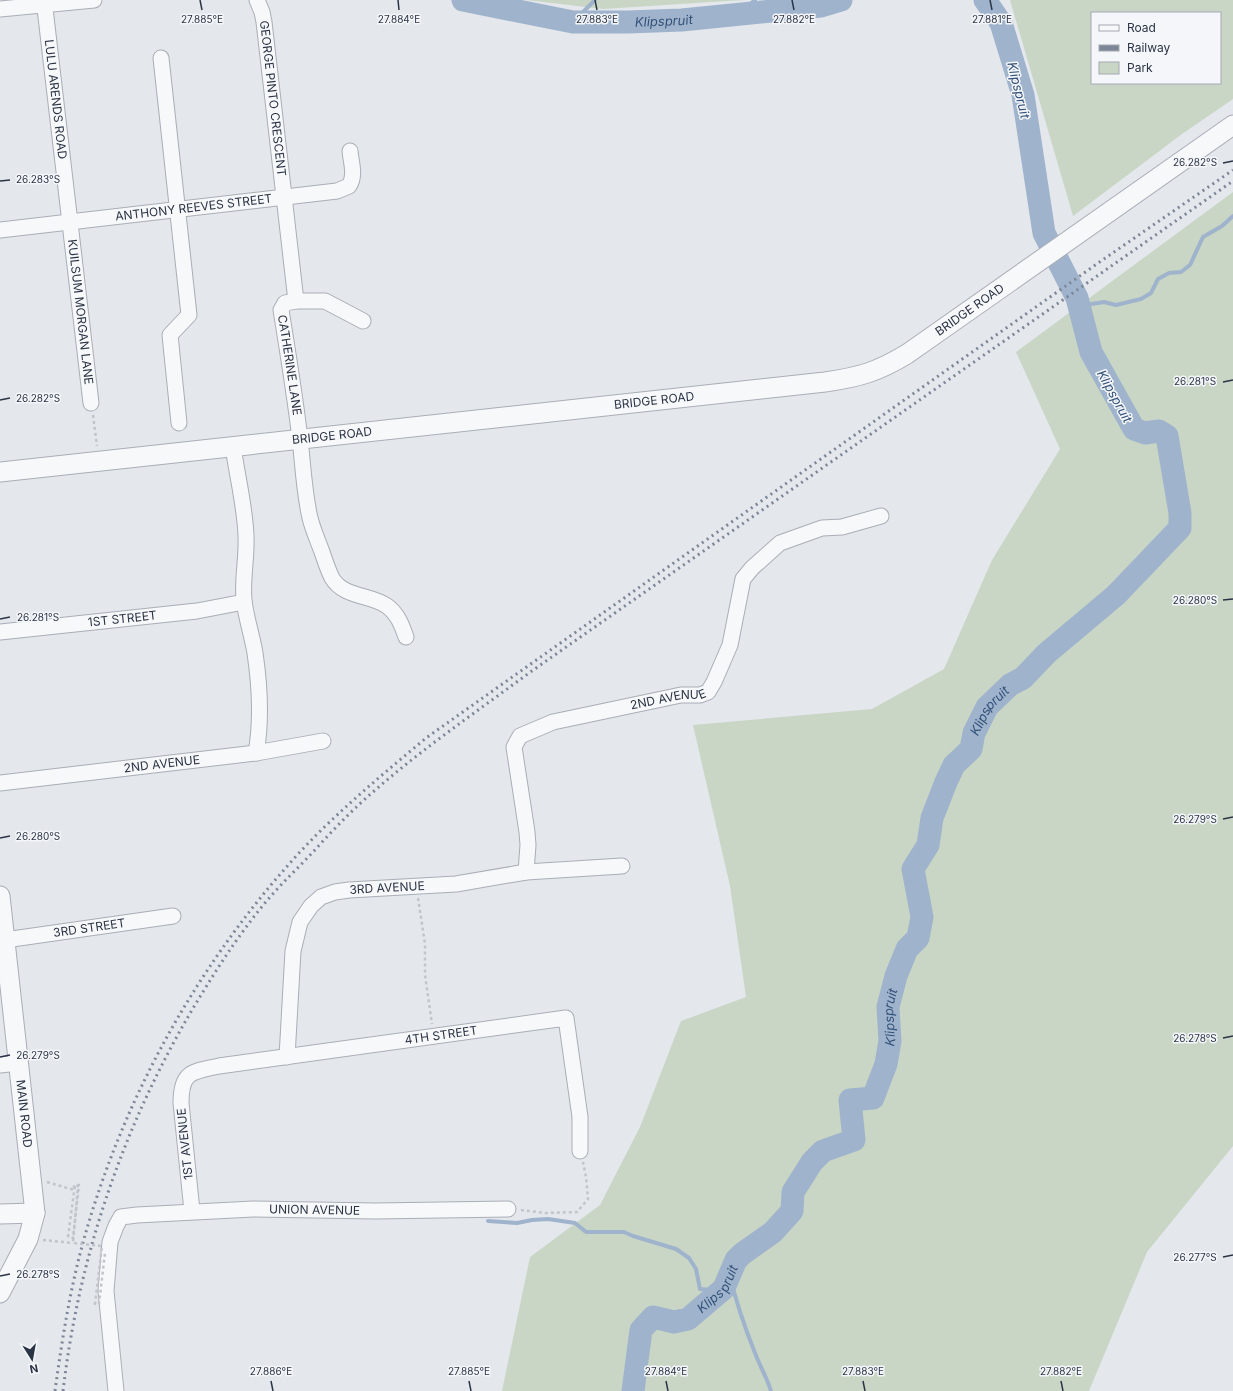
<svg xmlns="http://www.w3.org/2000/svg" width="1233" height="1391" viewBox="0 0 1233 1391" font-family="Inter,sans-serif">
<rect width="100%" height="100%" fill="#e4e7ec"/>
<!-- green -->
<g fill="#c9d6c5" fill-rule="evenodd">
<polygon points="526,0 743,0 603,9"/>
<path d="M1010,0h223v99l-51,35 -109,82zM1092,13h128v70h-128z"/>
<polygon points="1233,192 1233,1146 1147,1252 1089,1391 502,1391 530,1257 600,1205 640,1127 681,1021 746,997 730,886 693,725 872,709 944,669 992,560 1060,449 1016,352"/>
</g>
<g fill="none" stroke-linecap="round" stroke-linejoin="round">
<!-- stream -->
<g stroke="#9fb4cc" stroke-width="4">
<polyline points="739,14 755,0"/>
<polyline points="573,22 595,0"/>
<polyline points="1079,306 1104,302 1116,305 1141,299 1151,293 1158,279 1169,273 1181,272 1190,265 1203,237 1222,226 1233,216"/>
<polyline points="488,1221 517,1223 532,1220 548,1219 575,1223 586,1232 624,1232 633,1236 676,1249 689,1258 696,1269 700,1289 721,1291"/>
<path d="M730,1276c6,26 15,52 25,77 5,13 12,25 16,38"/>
</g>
<!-- river -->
<g stroke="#9fb4cc" stroke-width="23">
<path id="s1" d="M463,0l110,22h55l54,-2 139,-14 20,-6"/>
<path id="s2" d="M633,1391l8,-61 12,-13 21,5 14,-3 33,-28 3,-3 12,-28 6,-6 31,-22 19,-21 1,-19 19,-30 11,-11 31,-11 -4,-40 23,-2 13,-34 4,-23 -2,-34 8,-31 11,-27 11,-11 4,-21 -9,-48 15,-24 4,-27 14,-36 8,-17 17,-16 3,-16 13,-26 23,-22 13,-7 24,-25 69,-58 64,-67v-15l-13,-77 -8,-5 -14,2 -11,-4 -43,-77 -14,-54 -33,-65 -21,-138 -22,-72 -16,-23"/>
</g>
<defs>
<g id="minor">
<path id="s3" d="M44,0l47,403"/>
<path id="s4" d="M257,0l5,12 2,10 32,279"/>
<polyline points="0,9 94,0"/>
<polyline points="161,58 189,315 170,335 179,423"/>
<path id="s5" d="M0,230l337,-39 12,-5c7,-11 2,-23 1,-35"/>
<path id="s6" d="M363,321l-38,-20h-29l-11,2 -4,7c7,43 14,86 19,129 3,26 4,53 10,79 3,12 8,23 12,34 3,9 6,18 10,26 12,20 38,16 55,28 11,8 15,20 19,31"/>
<path d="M233,446c4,30 12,60 13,90 1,22 -4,43 -2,64 2,18 8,35 11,53 5,34 7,66 1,100"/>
<path id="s7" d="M0,632l197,-21 47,-9"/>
<path id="s8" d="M0,783l256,-30 67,-12"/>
<path id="s9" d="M526,872l2,-27 -1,-13 -13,-85 6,-11 33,-14 128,-27h19l8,-3 6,-10 16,-37 13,-66 9,-11 28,-25 42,-15 20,-1 39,-11"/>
<path id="s10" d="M5,940l168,-24"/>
<path id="s11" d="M287,1057l6,-106 7,-29 11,-16 10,-9 14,-5 14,-2 107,-6 70,-12 96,-6"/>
<polyline points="0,1065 18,1063"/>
<path id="s12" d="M192,1211l-11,-108c0,-32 11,-31 38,-37l347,-48 14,99v34"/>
<path id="s13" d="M116,1391l-10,-100 4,-49 6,-16 5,-9 16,-2 116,-6 122,2 133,-2"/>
</g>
<g id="tertiary">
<path id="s14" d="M0,472l825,-90c35,-5 52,-10 82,-28l326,-229"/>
<path id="s15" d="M0,896l35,317 -7,26 -28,54"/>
<polyline points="0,1214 35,1213"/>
</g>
</defs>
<!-- minor casing -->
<use href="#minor" stroke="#a9aeb7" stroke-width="17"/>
<!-- tertiary casing -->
<use href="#tertiary" stroke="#a9aeb7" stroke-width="21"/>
<!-- path -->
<g stroke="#c2c5cb" stroke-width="2.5" stroke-dasharray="3 3" stroke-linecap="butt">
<polyline points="93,415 97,446"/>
<polyline points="418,898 425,944 425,975 432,1024"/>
<polyline points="47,1182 74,1190 74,1185 79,1185 73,1238 68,1237"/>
<polyline points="521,1210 545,1213 577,1212 588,1199 586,1177 583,1162"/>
<polyline points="43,1240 73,1243"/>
</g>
<!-- minor -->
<use href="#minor" stroke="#f7f8fa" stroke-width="15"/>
<!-- tertiary -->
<use href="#tertiary" stroke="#f7f8fa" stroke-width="19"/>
<!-- rail -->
<g stroke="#7d8696" stroke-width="3" stroke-dasharray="2 4" stroke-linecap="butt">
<path d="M55,1391c7,-51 15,-102 29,-152 40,-143 115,-277 215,-386 39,-42 83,-78 127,-115l675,-477 132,-91"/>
<path d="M63,1391c17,-144 66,-281 143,-404 19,-31 40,-62 64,-90 14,-16 29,-30 43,-45 19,-21 39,-42 60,-60 49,-43 103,-80 156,-119l704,-492"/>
</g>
<!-- path-bridge -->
<polyline stroke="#c2c5cb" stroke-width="2.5" stroke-dasharray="3 3" stroke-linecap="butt" points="68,1237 75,1185 78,1186 73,1243 102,1246 95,1304 99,1304 105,1253"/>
</g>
<!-- ticks -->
<path fill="none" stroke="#2b3445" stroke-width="1.5" d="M200,0l2,10M398,0l1,10M595,0l2,10M792,0l2,10M990,0l2,10M1223,163l10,-2M0,181l10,-1M1223,382l10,-2M0,400l10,-2M1223,600l10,-1M0,619l10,-2M1223,819l10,-2M0,838l10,-2M1223,1038l10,-2M0,1057l10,-2M1223,1257l10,-2M0,1276l10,-2M271,1381l2,10M469,1381l2,10M666,1381l2,10M863,1381l2,10M1061,1381l2,10"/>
<g text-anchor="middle" stroke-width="3" stroke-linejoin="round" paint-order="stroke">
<!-- street labels -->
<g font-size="12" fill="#2b3445" stroke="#f4f6f9">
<text dy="4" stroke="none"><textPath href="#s4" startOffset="100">GEORGE PINTO CRESCENT</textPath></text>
<text dy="4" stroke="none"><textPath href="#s3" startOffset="100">LULU ARENDS ROAD</textPath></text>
<text dy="4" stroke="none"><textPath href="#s5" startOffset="195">ANTHONY REEVES STREET</textPath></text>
<text dy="4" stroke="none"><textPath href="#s14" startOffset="994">BRIDGE ROAD</textPath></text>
<text dy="4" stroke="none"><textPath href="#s3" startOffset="314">KUILSUM MORGAN LANE</textPath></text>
<text dy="4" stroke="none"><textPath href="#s6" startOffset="147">CATHERINE LANE</textPath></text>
<text dy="4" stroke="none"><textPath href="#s14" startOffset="658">BRIDGE ROAD</textPath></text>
<text dy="4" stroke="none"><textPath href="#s14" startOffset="334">BRIDGE ROAD</textPath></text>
<text dy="4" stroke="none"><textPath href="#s7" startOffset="123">1ST STREET</textPath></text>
<text dy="4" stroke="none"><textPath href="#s9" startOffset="292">2ND AVENUE</textPath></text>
<text dy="4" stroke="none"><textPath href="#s8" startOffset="163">2ND AVENUE</textPath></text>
<text dy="4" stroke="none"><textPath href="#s11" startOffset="236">3RD AVENUE</textPath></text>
<text dy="4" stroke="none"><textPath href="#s10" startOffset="85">3RD STREET</textPath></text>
<text dy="4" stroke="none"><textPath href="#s12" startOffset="394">4TH STREET</textPath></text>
<text dy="4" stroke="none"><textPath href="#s15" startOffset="219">MAIN ROAD</textPath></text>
<text transform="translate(185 1144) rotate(-96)" y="4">1ST AVENUE</text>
<text dy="4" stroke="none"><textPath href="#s13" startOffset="371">UNION AVENUE</textPath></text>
</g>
<!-- water labels -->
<g font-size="13" font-style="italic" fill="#34527a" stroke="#f4f6f9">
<text dy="5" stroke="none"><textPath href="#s1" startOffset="203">Klipspruit</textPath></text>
<text transform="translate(1019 90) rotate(76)" y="5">Klipspruit</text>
<text transform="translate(1115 396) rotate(61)" y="5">Klipspruit</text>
<text dy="5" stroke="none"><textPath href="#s2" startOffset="855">Klipspruit</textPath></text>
<text dy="5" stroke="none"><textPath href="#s2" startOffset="518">Klipspruit</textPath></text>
<text dy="5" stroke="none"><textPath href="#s2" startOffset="158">Klipspruit</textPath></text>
</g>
</g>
<g font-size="10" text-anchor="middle" fill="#2b3445" stroke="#f4f6f9" stroke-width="3" stroke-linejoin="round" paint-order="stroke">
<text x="202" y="23">27.885°E</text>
<text x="399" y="23">27.884°E</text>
<text x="597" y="23">27.883°E</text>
<text x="794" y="23">27.882°E</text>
<text x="992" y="23">27.881°E</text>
<text x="1195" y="166">26.282°S</text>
<text x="38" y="183">26.283°S</text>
<text x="1195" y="385">26.281°S</text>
<text x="38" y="402">26.282°S</text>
<text x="1195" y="604">26.280°S</text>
<text x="38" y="621">26.281°S</text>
<text x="1195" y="823">26.279°S</text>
<text x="38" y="840">26.280°S</text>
<text x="1195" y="1042">26.278°S</text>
<text x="38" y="1059">26.279°S</text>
<text x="1195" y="1261">26.277°S</text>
<text x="38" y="1278">26.278°S</text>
<text x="271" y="1375">27.886°E</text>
<text x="469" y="1375">27.885°E</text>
<text x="666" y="1375">27.884°E</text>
<text x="863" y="1375">27.883°E</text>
<text x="1061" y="1375">27.882°E</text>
</g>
<!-- legend -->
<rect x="1091" y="12" width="130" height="72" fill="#f4f6f9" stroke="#a4a8b1"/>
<rect x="1099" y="25" width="20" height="6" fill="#f7f8fa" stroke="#a4a8b1"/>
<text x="1127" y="32" font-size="12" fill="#2b3445">Road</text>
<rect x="1099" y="45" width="20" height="6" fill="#7d8696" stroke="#a4a8b1"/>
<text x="1127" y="52" font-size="12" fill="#2b3445">Railway</text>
<rect x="1099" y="62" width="20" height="12" fill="#c9d6c5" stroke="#a4a8b1"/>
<text x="1127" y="72" font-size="12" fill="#2b3445">Park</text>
<!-- north arrow -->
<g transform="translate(32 1359) rotate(169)" stroke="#f4f6f9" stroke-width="3" paint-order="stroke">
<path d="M0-3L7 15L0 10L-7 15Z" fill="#2b3445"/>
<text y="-6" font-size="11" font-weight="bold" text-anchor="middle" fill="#2b3445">N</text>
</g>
</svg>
